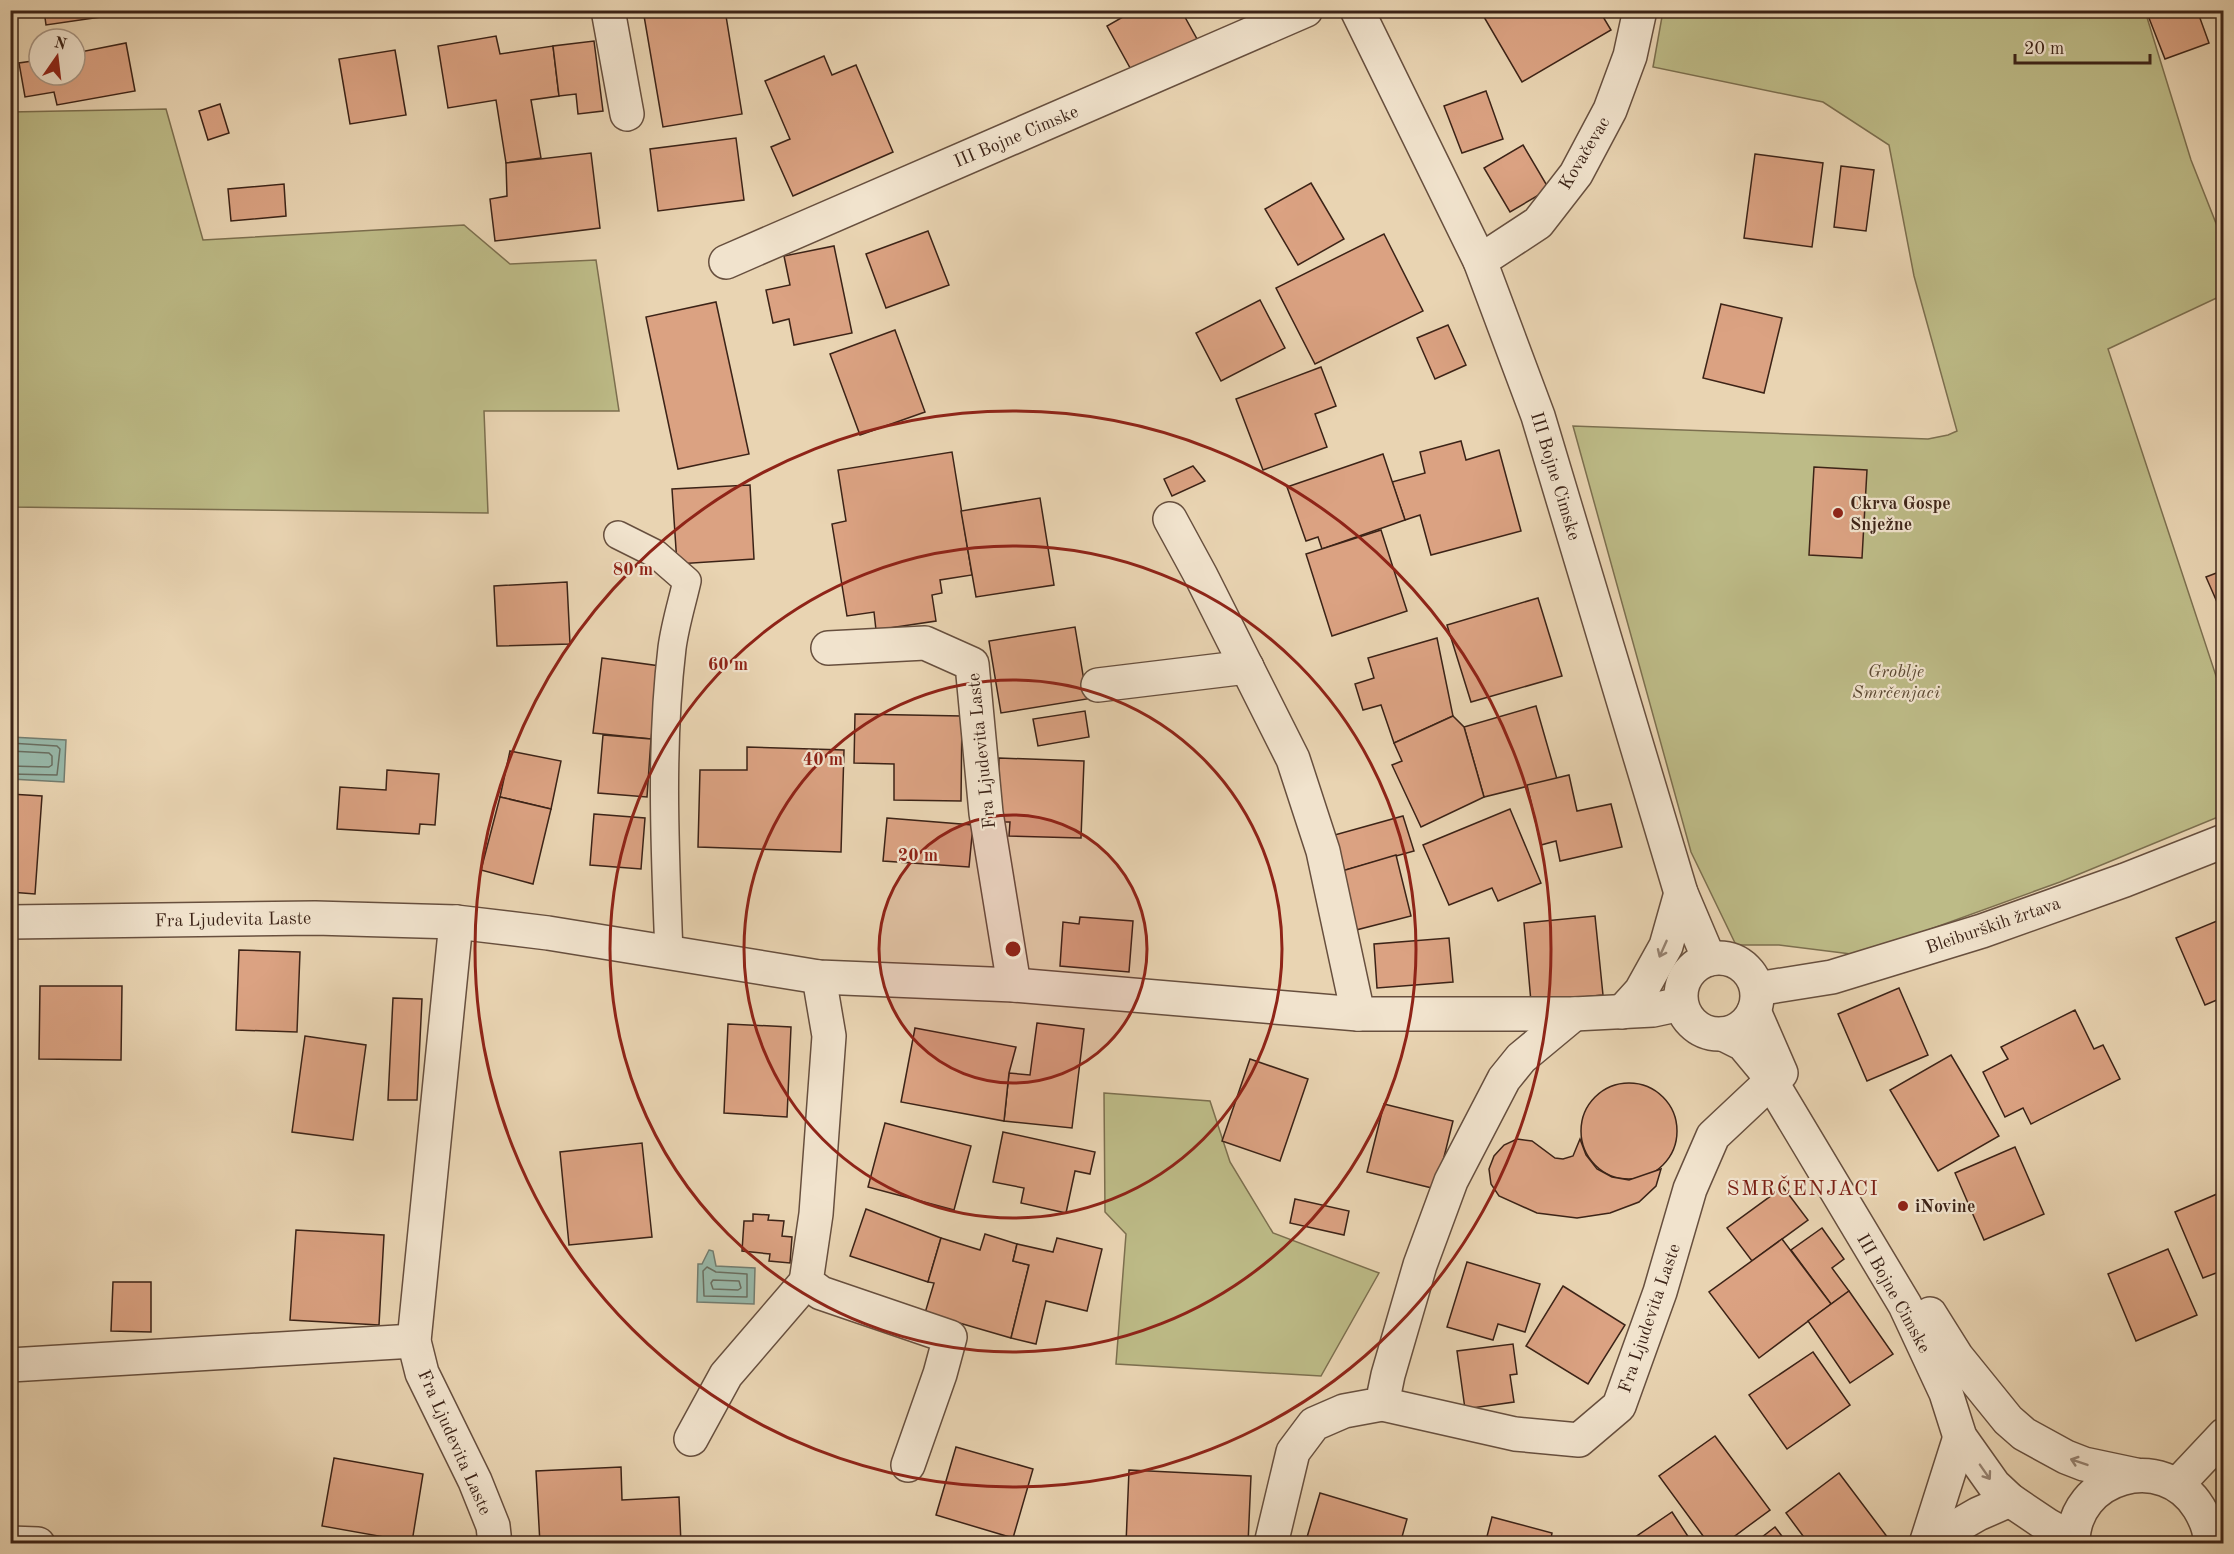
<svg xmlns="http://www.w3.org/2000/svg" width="2234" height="1554" viewBox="0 0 2234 1554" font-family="'Old Standard TT',serif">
<rect width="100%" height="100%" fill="#e9d4b2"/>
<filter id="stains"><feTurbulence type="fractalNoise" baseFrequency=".00333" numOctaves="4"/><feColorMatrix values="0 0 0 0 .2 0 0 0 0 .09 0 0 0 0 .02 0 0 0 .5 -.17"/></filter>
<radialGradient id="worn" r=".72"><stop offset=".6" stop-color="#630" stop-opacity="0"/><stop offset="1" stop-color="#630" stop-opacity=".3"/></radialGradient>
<!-- green -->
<g fill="#bdbb87" stroke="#7c6f4f" stroke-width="1.5">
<polygon points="1663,11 2145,11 2191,160 2223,241 2223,295 2108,349 2223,697 2223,815 2060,882 1859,955 1779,945 1736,945 1691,852 1573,426 1928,439 1948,435 1957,431 1914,276 1889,145 1823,102 1653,67"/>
<polygon points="166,109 203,240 464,225 510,264 596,260 619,411 484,411 488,513 11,507 11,112"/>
<polygon points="1104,1093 1210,1101 1230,1162 1273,1233 1379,1273 1321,1376 1116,1364 1126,1234 1105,1212"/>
</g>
<!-- water -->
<g fill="#98b8a9" stroke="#737c6f" stroke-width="1.5">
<polygon points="11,737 66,740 64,782 11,779"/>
<polygon points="709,1250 713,1251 716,1266 755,1268 754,1304 697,1302 698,1264 702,1264"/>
</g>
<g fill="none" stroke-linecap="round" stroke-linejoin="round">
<!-- shore -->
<g stroke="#6a6e60" stroke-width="1.5">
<polyline points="10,743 57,746 60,749 57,775 10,774"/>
<polyline points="10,751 49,753 52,756 52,765 49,767 10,766"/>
<polygon points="707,1267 716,1272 747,1274 747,1297 704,1296 703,1271"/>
<polygon points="713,1280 739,1281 741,1288 738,1290 713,1289 711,1283"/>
</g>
</g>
<!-- building -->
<g fill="#dba282" stroke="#3c2317" stroke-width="1.5">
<polygon points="44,10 121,10 121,14 46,25"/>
<polygon points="643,10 725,10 742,114 663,127"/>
<polygon points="1135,10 1181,10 1197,39 1134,75 1107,26"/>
<polygon points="1496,10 1599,10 1611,30 1522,82 1484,17"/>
<polygon points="2155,10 2197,10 2209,43 2165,59 2147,13"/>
<polygon points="496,36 500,54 553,46 559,96 531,100 541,158 506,163 496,100 448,108 438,46"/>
<polygon points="594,41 603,111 578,114 576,94 559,96 553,46"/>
<polygon points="126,43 135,91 57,105 54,92 25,97 19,63 39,60 39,75 75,75 75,53"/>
<polygon points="395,50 406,115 350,124 339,59"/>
<polygon points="824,56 832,75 856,65 893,152 793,196 771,147 790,139 765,81"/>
<polygon points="1486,91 1503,139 1462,153 1444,106"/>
<polygon points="220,104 229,133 208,140 199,111"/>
<polygon points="736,138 744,200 658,211 650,149"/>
<polygon points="1523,145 1549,189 1510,212 1484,168"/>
<polygon points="591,153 600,228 495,241 490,199 507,196 506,163"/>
<polygon points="1755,154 1823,163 1812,247 1744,238"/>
<polygon points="1841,166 1874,170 1866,231 1834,227"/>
<polygon points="1311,183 1344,239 1298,265 1265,209"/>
<polygon points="284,184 286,216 231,221 228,189"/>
<polygon points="928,231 949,285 886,308 866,254"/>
<polygon points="1384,234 1423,311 1315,364 1276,288"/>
<polygon points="834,246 852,333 794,345 789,319 773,323 766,290 790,285 784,256"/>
<polygon points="1260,300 1285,348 1221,381 1196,333"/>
<polygon points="716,302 749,454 678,469 646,317"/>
<polygon points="1721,304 1782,318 1764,393 1703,378"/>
<polygon points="1448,325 1466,365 1435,379 1417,338"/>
<polygon points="895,330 925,412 860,435 830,354"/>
<polygon points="1321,367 1336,406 1315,414 1327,447 1263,470 1236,399"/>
<polygon points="1461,441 1466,460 1499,450 1521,531 1431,555 1420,515 1405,520 1392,482 1425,473 1420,452"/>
<polygon points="952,452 972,575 940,580 942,593 932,595 936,621 876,630 874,612 847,616 832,524 846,521 838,470"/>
<polygon points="1383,454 1405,520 1322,549 1318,537 1306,541 1287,487"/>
<polygon points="1193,466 1205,481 1172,496 1164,479"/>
<polygon points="1814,467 1867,470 1862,558 1809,555"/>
<polygon points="750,485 754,559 677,564 672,489"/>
<polygon points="1040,498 1054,585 976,597 961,511"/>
<polygon points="1381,530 1407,611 1332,636 1306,554"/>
<polygon points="2224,570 2224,618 2206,577"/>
<polygon points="567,582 570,644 497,646 494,586"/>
<polygon points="1538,598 1562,676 1471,702 1447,625"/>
<polygon points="1075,627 1087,699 1001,713 989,641"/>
<polygon points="1437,638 1453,716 1394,743 1381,705 1363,710 1355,684 1374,678 1368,658"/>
<polygon points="602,658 660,666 651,739 593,733"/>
<polygon points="1536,706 1557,779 1484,797 1464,727"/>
<polygon points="1085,711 1089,737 1038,746 1033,719"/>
<polygon points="855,714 962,716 961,801 894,800 894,764 854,763"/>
<polygon points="1453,716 1464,727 1484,797 1421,827 1392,765 1402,761 1394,743"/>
<polygon points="603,735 651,739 647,797 598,793"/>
<polygon points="747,747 844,750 841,852 698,847 700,770 747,770"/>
<polygon points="510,751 561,761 551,809 500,797"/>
<polygon points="999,758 1084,761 1081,838 1009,836 1010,822 997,822"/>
<polygon points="387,770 439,774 435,825 420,824 419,834 337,829 340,787 386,790"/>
<polygon points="1569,775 1577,811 1611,804 1622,847 1560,861 1556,841 1541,845 1527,785"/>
<polygon points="10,794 42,796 35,894 10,892"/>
<polygon points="500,797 551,809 533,884 481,870"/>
<polygon points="1510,809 1541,883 1498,901 1492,888 1449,905 1423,845"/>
<polygon points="594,814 645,818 641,869 590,865"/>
<polygon points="1403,816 1414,851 1342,871 1331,836"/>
<polygon points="887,818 973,825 969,867 883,861"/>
<polygon points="1396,855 1411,916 1356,930 1342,871"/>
<polygon points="1595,916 1603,995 1531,1002 1524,923"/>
<polygon points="1080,917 1133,921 1129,972 1060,966 1063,922 1079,924"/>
<polygon points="2224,918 2224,997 2205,1005 2176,938"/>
<polygon points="1449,938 1453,982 1377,988 1374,944"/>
<polygon points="239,950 300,952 297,1032 236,1030"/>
<polygon points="40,986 122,986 121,1060 39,1059"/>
<polygon points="1899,988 1928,1055 1867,1081 1838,1014"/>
<polygon points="393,998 422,999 417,1100 388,1100"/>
<polygon points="2075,1010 2094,1049 2103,1045 2120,1079 2031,1124 2023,1108 2005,1117 1983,1072 2008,1059 2001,1047"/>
<polygon points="1037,1023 1084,1029 1072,1128 1004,1121 1009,1073 1030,1075"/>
<polygon points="728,1024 791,1027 787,1117 724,1113"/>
<polygon points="915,1028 1016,1047 1009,1073 1004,1121 901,1102"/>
<polygon points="305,1036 366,1045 353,1140 292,1132"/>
<polygon points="1951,1055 1999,1136 1938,1171 1890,1090"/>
<polygon points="1250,1059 1308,1079 1280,1161 1222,1141"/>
<circle cx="1629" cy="1131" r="48"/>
<polygon points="1384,1104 1453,1121 1436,1189 1367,1172"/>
<polygon points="885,1123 971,1146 954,1210 868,1187"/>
<polygon points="1003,1132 1095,1152 1090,1174 1075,1171 1066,1213 1021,1203 1024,1188 993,1182"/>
<polygon points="1517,1139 1532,1141 1555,1158 1563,1159 1573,1156 1580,1139 1586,1155 1597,1169 1612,1177 1629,1180 1661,1169 1656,1186 1639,1202 1610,1213 1577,1218 1537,1213 1499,1196 1491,1184 1489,1169 1494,1156 1504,1145"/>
<polygon points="642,1143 652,1237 569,1245 560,1152"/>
<polygon points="2015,1147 2044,1214 1984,1240 1955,1173"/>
<polygon points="1783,1187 1808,1220 1752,1261 1727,1228"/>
<polygon points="2224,1191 2224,1270 2203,1278 2175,1212"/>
<polygon points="1295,1199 1349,1211 1344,1235 1290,1223"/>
<polygon points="866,1209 941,1238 928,1282 850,1256"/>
<polygon points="753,1214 769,1215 768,1220 784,1221 782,1236 792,1237 790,1263 769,1261 770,1254 742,1251 744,1221 753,1221"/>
<polygon points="1822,1228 1844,1259 1832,1268 1849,1291 1831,1304 1791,1250"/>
<polygon points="296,1230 384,1235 379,1325 290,1320"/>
<polygon points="985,1234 1017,1244 1013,1261 1029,1265 1011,1338 925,1313 934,1283 928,1282 941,1238 980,1250"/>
<polygon points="1057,1238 1102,1249 1087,1311 1046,1301 1036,1344 1011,1338 1029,1265 1013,1261 1017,1244 1053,1252"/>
<polygon points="1782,1239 1831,1304 1759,1358 1709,1292"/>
<polygon points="2168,1249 2197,1315 2136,1341 2108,1274"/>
<polygon points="1467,1262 1540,1284 1525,1332 1498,1324 1493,1340 1447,1327"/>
<polygon points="113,1282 151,1282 151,1332 111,1331"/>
<polygon points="1563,1286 1625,1325 1588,1384 1526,1346"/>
<polygon points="1849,1291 1893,1354 1850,1383 1808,1321"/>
<polygon points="1513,1344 1517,1374 1510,1375 1514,1402 1465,1409 1457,1351"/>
<polygon points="1813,1352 1850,1405 1787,1449 1749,1395"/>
<polygon points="1715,1436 1770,1510 1724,1544 1709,1544 1659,1476"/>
<polygon points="956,1447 1033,1469 1013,1538 936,1515"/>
<polygon points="334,1458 423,1474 412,1542 322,1526"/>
<polygon points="621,1467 622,1500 679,1497 681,1544 540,1544 536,1471"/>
<polygon points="1129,1470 1251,1476 1248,1544 1126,1544"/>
<polygon points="1839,1473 1891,1542 1889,1544 1809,1544 1786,1513"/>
<polygon points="1320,1493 1407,1519 1400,1544 1305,1544"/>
<polygon points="1672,1512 1693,1544 1625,1544"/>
<polygon points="1492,1517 1552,1533 1550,1544 1485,1544"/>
<polygon points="1775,1527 1788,1544 1753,1544"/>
</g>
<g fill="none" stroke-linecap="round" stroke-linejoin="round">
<defs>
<path id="service" d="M618,535l38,19 31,27c-5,22 -12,44 -15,67 -12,100 -7,203 -3,305"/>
<g id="minor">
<polyline points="608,10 627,114"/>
<polyline points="1480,261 1538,223 1576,174 1610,110 1630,56 1640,10"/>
<polyline points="726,262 1306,10"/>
<polyline points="1170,519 1201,576 1293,759 1323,851 1358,1014"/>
<polyline points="828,648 925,643 972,664 986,813 1014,985"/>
<polyline points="1098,685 1247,667"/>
<polyline points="10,922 315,918 456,922 548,933 819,977 1014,985 1358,1014 1574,1014 1653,1010 1681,1004"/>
<polyline points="456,922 414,1341 422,1373 475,1481 493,1526 495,1544"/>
<polyline points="819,977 829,1036 816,1214 806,1282 821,1293 950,1337 940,1374 908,1465"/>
<polyline points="1757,989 1832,977 1982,931 2125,880 2224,841"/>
<polyline points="10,1365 414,1341"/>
<polyline points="1382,1404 1515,1434 1579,1440 1619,1406 1660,1292 1690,1189 1713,1136 1763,1089 1773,1084"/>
<polyline points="691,1439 726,1375 806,1282"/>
<polyline points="10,1543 38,1544"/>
<polyline points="1271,1544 1293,1452 1314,1424 1344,1411 1382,1404 1388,1375 1420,1265 1451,1181 1504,1079 1521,1058 1574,1014"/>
<polyline points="1926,1544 1960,1437"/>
<polyline points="1926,1544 1978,1514 2010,1500"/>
</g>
<g id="tertiary">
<polyline points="1357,10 1480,261 1538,416 1681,893 1709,959"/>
<circle cx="1719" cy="996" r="38"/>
<polyline points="1754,1011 1781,1073"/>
<polyline points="1622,1012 1641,991 1666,946 1681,893"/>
<polyline points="1723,1034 1743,1044 1763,1068 1905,1305 1946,1393 1960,1437 1994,1485 2010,1500 2047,1525 2072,1539"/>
<polyline points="1930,1314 1957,1357 2008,1420 2024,1434 2066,1457 2084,1464 2136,1475"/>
<polyline points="2177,1485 2224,1435"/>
<path d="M2073,1544c-1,-69 91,-94 126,-36 6,10 12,23 11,36"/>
</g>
</defs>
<!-- service casing -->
<use href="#service" stroke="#674f3e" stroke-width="30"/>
<!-- minor casing -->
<use href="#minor" stroke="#674f3e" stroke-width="36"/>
<!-- tertiary casing -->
<use href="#tertiary" stroke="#674f3e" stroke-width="36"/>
<!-- service -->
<use href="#service" stroke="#f1e3cd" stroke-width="27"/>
<!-- minor -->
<use href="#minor" stroke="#f1e3cd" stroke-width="33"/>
<!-- tertiary -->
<use href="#tertiary" stroke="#f1e3cd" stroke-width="33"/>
</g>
<!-- one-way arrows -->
<defs><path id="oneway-shaft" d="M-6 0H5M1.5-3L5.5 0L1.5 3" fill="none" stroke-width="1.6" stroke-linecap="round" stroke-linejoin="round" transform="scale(1.5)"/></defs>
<g stroke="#968372">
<use href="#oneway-shaft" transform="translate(1663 949) rotate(114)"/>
<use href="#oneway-shaft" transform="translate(2079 1462) rotate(-161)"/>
<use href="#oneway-shaft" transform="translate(1985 1472) rotate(55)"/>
</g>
<!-- distance rings -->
<circle cx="1013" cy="949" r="134" fill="#8f2418" fill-opacity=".12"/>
<g fill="none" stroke="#8f2418" stroke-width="3">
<circle cx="1013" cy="949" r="134"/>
<circle cx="1013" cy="949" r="269"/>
<circle cx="1013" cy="949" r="403"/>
<circle cx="1013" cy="949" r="538"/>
</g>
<!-- markers -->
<g fill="#8f2418" stroke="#f1e3cd" stroke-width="2">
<circle cx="1838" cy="513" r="6"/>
<circle cx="1903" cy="1206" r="6"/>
</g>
<g text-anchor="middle" stroke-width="4.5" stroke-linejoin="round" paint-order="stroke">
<!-- street labels -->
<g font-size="18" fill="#3c2317" stroke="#f1e3cd">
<text transform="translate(1016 136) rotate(-23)" y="6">III Bojne Cimske</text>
<text transform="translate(1584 153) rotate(-59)" y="6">Kovačevac</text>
<text transform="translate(1556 476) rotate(73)" y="6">III Bojne Cimske</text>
<text transform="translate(981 751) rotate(-96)" y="6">Fra Ljudevita Laste</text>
<text transform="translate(233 919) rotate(-1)" y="6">Fra Ljudevita Laste</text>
<text transform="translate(1993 925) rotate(-19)" y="6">Bleiburških žrtava</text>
<text transform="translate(1894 1293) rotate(61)" y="6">III Bojne Cimske</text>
<text transform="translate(1649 1318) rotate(-71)" y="6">Fra Ljudevita Laste</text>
<text transform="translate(455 1442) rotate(66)" y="6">Fra Ljudevita Laste</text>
</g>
<!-- poi labels -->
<g font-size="18" font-weight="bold" fill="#3c2317" stroke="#f1e3cd" text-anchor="start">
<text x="1850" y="509">Ckrva Gospe<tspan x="1850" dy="21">Snježne</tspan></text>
<text x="1915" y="1212">iNovine</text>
</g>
<!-- park labels -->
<g font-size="18" font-style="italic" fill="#5c4933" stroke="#f1e3cd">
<text x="1896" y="677">Groblje<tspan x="1896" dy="21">Smrčenjaci</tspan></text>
</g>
<!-- quarter labels -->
<g font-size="21" letter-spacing="1.5" fill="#7a1f14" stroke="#f1e3cd">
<text x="1803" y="1195">SMRČENJACI</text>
</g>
</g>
<circle cx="1013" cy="949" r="9" fill="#8f2418" stroke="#f1e3cd" stroke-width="3"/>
<g font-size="18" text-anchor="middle" font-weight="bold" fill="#8f2418" stroke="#f1e3cd" stroke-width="4.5" stroke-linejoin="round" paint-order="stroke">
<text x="633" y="575">80 m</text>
<text x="728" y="670">60 m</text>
<text x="823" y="765">40 m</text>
<text x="918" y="861">20 m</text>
</g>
<!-- margin -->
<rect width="2234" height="1554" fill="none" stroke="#e9d4b2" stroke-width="36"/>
<rect x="12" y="12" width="2210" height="1530" fill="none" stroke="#3c2317" stroke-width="3"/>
<rect x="18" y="18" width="2198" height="1518" fill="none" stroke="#3c2317" stroke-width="1.5"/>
<!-- north arrow -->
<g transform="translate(57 57) rotate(14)"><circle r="28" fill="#f1e3cd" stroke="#a99684" stroke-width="1.5"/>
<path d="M0-4.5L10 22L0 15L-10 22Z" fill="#8f2418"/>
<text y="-9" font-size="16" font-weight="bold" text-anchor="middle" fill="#3c2317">N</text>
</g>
<!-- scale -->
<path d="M2015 54v9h135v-9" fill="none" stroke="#3c2317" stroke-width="3"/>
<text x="2024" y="54" font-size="18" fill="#3c2317" stroke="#f1e3cd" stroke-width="4.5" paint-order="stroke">20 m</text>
<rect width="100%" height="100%" filter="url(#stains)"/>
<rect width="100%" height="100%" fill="url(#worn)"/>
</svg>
